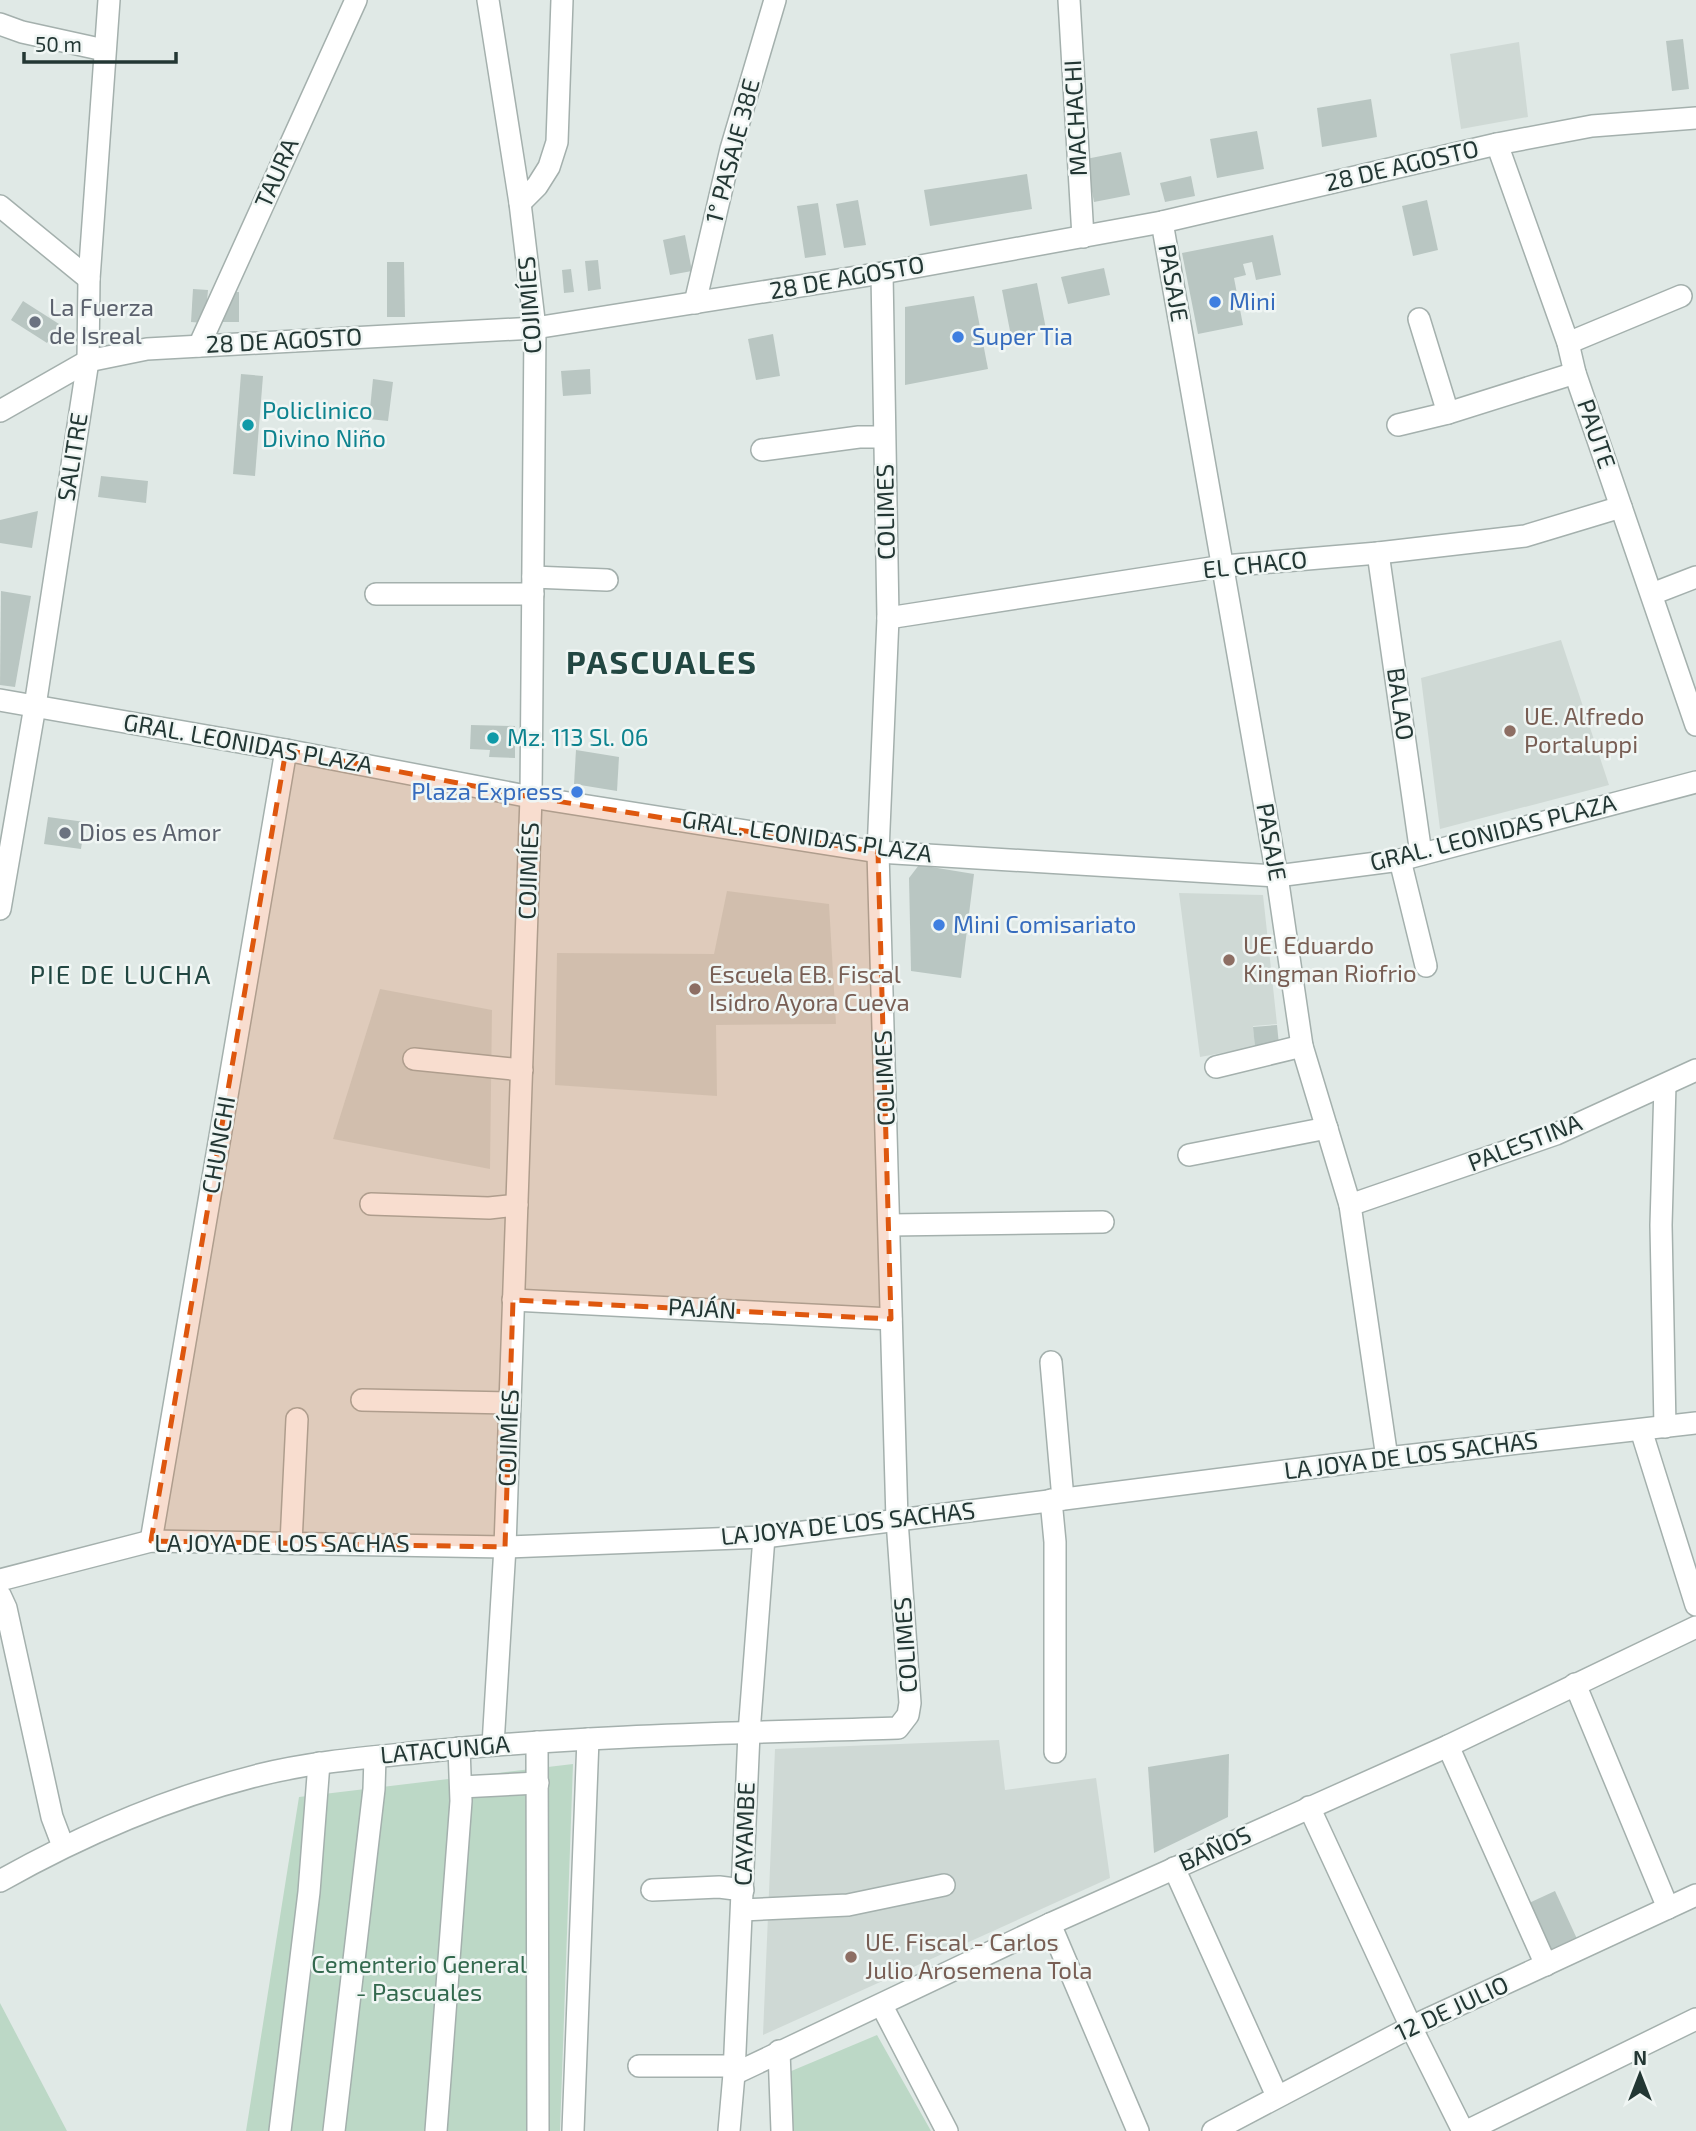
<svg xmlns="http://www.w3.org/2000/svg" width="1696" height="2131" viewBox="0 0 1696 2131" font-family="'Exo 2',sans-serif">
<rect width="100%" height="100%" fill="#e0e9e6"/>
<!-- built -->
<g fill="#cfd9d5">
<polygon points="1519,42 1528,117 1461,129 1450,54"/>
<polygon points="1561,640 1609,785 1440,829 1421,678"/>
<polygon points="727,891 829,904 836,1024 716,1025 717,1096 555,1085 557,953 714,954"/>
<polygon points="1179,893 1263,895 1277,1024 1253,1026 1255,1047 1200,1057"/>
<polygon points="380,989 492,1010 490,1169 333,1139"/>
<polygon points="999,1740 1005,1790 1096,1778 1110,1878 763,2035 775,1749"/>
</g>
<!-- green -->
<g fill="#bcd8c6">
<polygon points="573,1764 560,2131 246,2131 299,1797"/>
<polygon points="0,2003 67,2131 0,2131"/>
<polygon points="877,2035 931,2131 790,2131 789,2072"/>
</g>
<!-- building -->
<g fill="#b9c6c2">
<polygon points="1683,39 1689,89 1672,91 1666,41"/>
<polygon points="1371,99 1377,137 1322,147 1317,108"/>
<polygon points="1257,131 1264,169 1217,178 1210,139"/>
<polygon points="1121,152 1130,195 1094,202 1086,159"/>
<polygon points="1027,174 1032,209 930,226 924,190"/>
<polygon points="1191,176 1195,196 1165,202 1160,183"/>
<polygon points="858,200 866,245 844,248 836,204"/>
<polygon points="1427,200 1438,250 1413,256 1402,206"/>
<polygon points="818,203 826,255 805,258 797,206"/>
<polygon points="685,235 692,271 670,275 663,240"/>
<polygon points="1273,235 1281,275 1256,280 1252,262 1243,264 1246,275 1234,278 1243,325 1198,334 1182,253"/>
<polygon points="598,260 601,289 588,291 585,261"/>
<polygon points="387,262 404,262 405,317 387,317"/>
<polygon points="1104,268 1110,295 1068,304 1061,277"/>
<polygon points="571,269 574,292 564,293 562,270"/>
<polygon points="1037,283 1046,329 1011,336 1002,290"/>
<polygon points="193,289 208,290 205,323 191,322"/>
<polygon points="232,292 239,292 239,322 221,322"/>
<polygon points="974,296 988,369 905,385 905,307"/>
<polygon points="23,301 59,324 47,343 11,320"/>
<polygon points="773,334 780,376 756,380 748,339"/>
<polygon points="590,369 591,394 563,396 561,371"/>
<polygon points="241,374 263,376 255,476 233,474"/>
<polygon points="373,379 393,382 388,421 369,419"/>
<polygon points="101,476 148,481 146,503 98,497"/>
<polygon points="38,511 32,548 0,543 0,520"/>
<polygon points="1,591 31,596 15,687 0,685"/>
<polygon points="471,725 515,726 515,758 489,757 490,750 470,749"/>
<polygon points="576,750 619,757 617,791 574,784"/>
<polygon points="48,817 85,822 81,849 44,844"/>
<polygon points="919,865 974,874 961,978 911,971 909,878"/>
<polygon points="1277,1025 1279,1045 1255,1047 1253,1027"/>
<polygon points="1229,1754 1228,1817 1154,1853 1148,1767"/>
<polygon points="1555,1891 1578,1941 1551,1953 1529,1903"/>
</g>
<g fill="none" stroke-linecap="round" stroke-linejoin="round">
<defs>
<g id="minor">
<polyline points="488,0 520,203 535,328 531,797 505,1547 493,1745"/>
<polyline points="1069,0 1083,237"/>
<polyline points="0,24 22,32 104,50"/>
<polyline points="1497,144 1568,343 1575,373 1696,725"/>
<polyline points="520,203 537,186 549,167 557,142 562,0"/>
<polyline points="0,206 89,279"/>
<polyline points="1162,222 1277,876 1302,1046 1350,1205 1387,1458"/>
<polyline points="695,303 731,149 775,0"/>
<polyline points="1419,319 1448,413"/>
<polyline points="1568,343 1681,296"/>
<polyline points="199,346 356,0"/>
<polyline points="0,411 88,361 147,349 535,328 882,273 1162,222 1497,144 1592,126 1696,118"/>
<polyline points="1398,425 1448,413 1575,373"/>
<polyline points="762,450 859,437 884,437"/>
<polyline points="1378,553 1421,854"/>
<polyline points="533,577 607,580"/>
<polyline points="376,594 533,594"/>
<polyline points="1652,594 1696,577"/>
<polyline points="888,618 1224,566 1378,553 1525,536 1621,507"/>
<polyline points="0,700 286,750 531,797 878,852 1277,876 1400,860 1696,782"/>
<polyline points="1400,860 1426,966"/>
<polyline points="0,909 35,706 88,361 89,279 109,0"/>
<polyline points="414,1059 522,1070"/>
<polyline points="1216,1067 1302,1046"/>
<polyline points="1189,1155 1327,1128"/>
<polyline points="371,1204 489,1208 517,1205"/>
<polyline points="1350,1205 1556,1134 1696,1070"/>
<polyline points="890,1225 1103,1222"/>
<polyline points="513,1300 891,1319"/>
<polyline points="1051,1362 1063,1499"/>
<polyline points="362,1400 510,1403"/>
<polyline points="1665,1427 1661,1225 1665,1085"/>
<polyline points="1641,1430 1696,1605"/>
<polyline points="1051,1500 1055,1542 1055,1752"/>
<polyline points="151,1541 286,750"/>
<polyline points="291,1543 297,1419"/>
<polyline points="0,1580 151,1541 505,1547 764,1537 1387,1458 1696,1423"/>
<polyline points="0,1595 6,1608 52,1817 63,1846"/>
<polyline points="1575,1684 1668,1908"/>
<polyline points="537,1742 538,2131"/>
<polyline points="1448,1746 1546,1965"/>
<polyline points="461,1787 538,1783"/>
<polyline points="1309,1807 1411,2027 1463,2131"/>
<polyline points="1174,1868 1277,2096"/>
<path d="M0,1881c82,-46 167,-83 259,-106 57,-14 116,-18 173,-24 155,-16 311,-18 466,-23l10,-13 2,-12 -13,-183 -19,-668 10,-234 -6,-345"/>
<polyline points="652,1890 719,1887 743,1890"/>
<polyline points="742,1910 848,1905 944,1885"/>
<polyline points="1050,1924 1138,2131"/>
<polyline points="882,2006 947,2131"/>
<polyline points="779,2051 782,2131"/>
<polyline points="639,2066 734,2066"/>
<polyline points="734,2074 1050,1924 1448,1746 1696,1627"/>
<polyline points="280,2131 309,1892 319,1763"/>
<polyline points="334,2131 374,1789 375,1757"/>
<polyline points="436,2131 461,1801 459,1748"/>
<polyline points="573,2131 588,1739"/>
<polyline points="729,2131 734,2074 749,1733 764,1537"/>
<polyline points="1213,2131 1411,2027 1696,1895"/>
<polyline points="1467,2131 1696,2019"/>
</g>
</defs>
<!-- minor casing -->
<use href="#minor" stroke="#a4b0ad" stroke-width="24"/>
<!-- minor -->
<use href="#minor" stroke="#fff" stroke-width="21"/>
</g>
<!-- marked area -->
<path fill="#de570e" fill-opacity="0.2" stroke="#de570e" stroke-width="5" stroke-dasharray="14 9" stroke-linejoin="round" d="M286,750l245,47 347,55 13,467 -378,-19 -8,247 -354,-6z"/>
<!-- markers -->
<g fill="#3f7fe0" stroke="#f0f6f4" stroke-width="2.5">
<circle cx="1215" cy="302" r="7"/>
<circle cx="958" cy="337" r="7"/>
<circle cx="577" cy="792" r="7"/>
<circle cx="939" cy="925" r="7"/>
</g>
<g fill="#6b7280" stroke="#f0f6f4" stroke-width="2.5">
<circle cx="35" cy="322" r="7"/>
<circle cx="65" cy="833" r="7"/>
</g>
<g fill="#0f9aa8" stroke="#f0f6f4" stroke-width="2.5">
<circle cx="248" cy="425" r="7"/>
<circle cx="493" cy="738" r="7"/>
</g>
<g fill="#8d6e63" stroke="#f0f6f4" stroke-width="2.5">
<circle cx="1510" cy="731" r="7"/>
<circle cx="1229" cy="960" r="7"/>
<circle cx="695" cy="989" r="7"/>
<circle cx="851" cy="1957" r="7"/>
</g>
<g text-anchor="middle" stroke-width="5" stroke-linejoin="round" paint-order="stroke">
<!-- street labels -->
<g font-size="24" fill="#233734" stroke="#f0f6f4">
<text transform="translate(1076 118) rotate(-93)" y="8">MACHACHI</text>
<text transform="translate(733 151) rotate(-75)" y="8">1° PASAJE 38E</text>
<text transform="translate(1402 166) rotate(-13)" y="8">28 DE AGOSTO</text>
<text transform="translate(277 173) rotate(-66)" y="8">TAURA</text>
<text transform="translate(847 278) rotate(-10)" y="8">28 DE AGOSTO</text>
<text transform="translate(1173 283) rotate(80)" y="8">PASAJE</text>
<text transform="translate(530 305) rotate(-94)" y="8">COJIMÍES</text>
<text transform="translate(284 341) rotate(-3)" y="8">28 DE AGOSTO</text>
<text transform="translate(1596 434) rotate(71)" y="8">PAUTE</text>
<text transform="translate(73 457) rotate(-81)" y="8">SALITRE</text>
<text transform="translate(886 512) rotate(-91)" y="8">COLIMES</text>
<text transform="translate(1255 565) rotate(-6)" y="8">EL CHACO</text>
<text transform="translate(1400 704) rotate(82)" y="8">BALAO</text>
<text transform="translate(248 744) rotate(10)" y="8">GRAL. LEONIDAS PLAZA</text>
<text transform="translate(1493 833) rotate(-14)" y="8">GRAL. LEONIDAS PLAZA</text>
<text transform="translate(807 837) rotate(8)" y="8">GRAL. LEONIDAS PLAZA</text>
<text transform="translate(1271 842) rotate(80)" y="8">PASAJE</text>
<text transform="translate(529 871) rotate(-88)" y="8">COJIMÍES</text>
<text transform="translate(885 1078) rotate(-92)" y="8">COLIMES</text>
<text transform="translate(1525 1143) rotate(-21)" y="8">PALESTINA</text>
<text transform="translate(219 1145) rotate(-80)" y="8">CHUNCHI</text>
<text transform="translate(702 1309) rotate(3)" y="8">PAJÁN</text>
<text transform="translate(509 1438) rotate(-88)" y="8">COJIMÍES</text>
<text transform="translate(1411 1456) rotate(-7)" y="8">LA JOYA DE LOS SACHAS</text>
<text transform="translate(848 1524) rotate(-6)" y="8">LA JOYA DE LOS SACHAS</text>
<text x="282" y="1552">LA JOYA DE LOS SACHAS</text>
<text transform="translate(906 1645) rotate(-94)" y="8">COLIMES</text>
<text transform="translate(445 1750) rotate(-5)" y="8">LATACUNGA</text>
<text transform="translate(745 1834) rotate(-88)" y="8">CAYAMBE</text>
<text transform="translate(1215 1849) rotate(-24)" y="8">BAÑOS</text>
<text transform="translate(1452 2009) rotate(-25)" y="8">12 DE JULIO</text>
</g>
<!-- shop labels -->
<g font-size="24" fill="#366cbe" stroke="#f0f6f4" text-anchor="start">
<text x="1229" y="310">Mini</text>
<text x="972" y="345">Super Tia</text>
<text x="563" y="800" text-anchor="end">Plaza Express</text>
<text x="953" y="933">Mini Comisariato</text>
</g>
<!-- worship labels -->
<g font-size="24" fill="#5b616d" stroke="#f0f6f4" text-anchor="start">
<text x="49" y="316">La Fuerza<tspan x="49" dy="28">de Isreal</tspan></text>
<text x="79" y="841">Dios es Amor</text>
</g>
<!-- culture labels -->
<g font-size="24" fill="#0d838f" stroke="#f0f6f4" text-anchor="start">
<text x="262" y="419">Policlinico<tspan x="262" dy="28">Divino Niño</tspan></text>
<text x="507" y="746">Mz. 113 Sl. 06</text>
</g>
<!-- education labels -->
<g font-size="24" fill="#785e54" stroke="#f0f6f4" text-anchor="start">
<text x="1524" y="725">UE. Alfredo<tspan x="1524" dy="28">Portaluppi</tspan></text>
<text x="1243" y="954">UE. Eduardo<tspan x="1243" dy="28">Kingman Riofrio</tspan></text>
<text x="709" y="983">Escuela EB. Fiscal<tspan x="709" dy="28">Isidro Ayora Cueva</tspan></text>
<text x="865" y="1951">UE. Fiscal - Carlos<tspan x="865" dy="28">Julio Arosemena Tola</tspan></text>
</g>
<!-- park labels -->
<g font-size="24" fill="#33694e" stroke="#f0f6f4">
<text x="419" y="1973">Cementerio General<tspan x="419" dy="28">- Pascuales</tspan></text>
</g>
<!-- neighbourhood labels -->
<g font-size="26" letter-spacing="2" fill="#224742" stroke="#f0f6f4">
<text x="121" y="984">PIE DE LUCHA</text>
</g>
<!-- district labels -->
<g font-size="32" font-weight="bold" letter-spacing="2" fill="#224742" stroke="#f0f6f4">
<text x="662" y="674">PASCUALES</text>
</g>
</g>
<!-- north arrow -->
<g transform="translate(1640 2075)" stroke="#f0f6f4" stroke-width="5" paint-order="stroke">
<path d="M0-5L12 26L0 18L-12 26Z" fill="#233734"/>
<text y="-10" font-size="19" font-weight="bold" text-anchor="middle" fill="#233734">N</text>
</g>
<!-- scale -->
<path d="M24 52v10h152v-10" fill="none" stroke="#233734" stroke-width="3.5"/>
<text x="35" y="52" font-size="21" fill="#233734" stroke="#f0f6f4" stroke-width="5" paint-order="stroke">50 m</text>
</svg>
